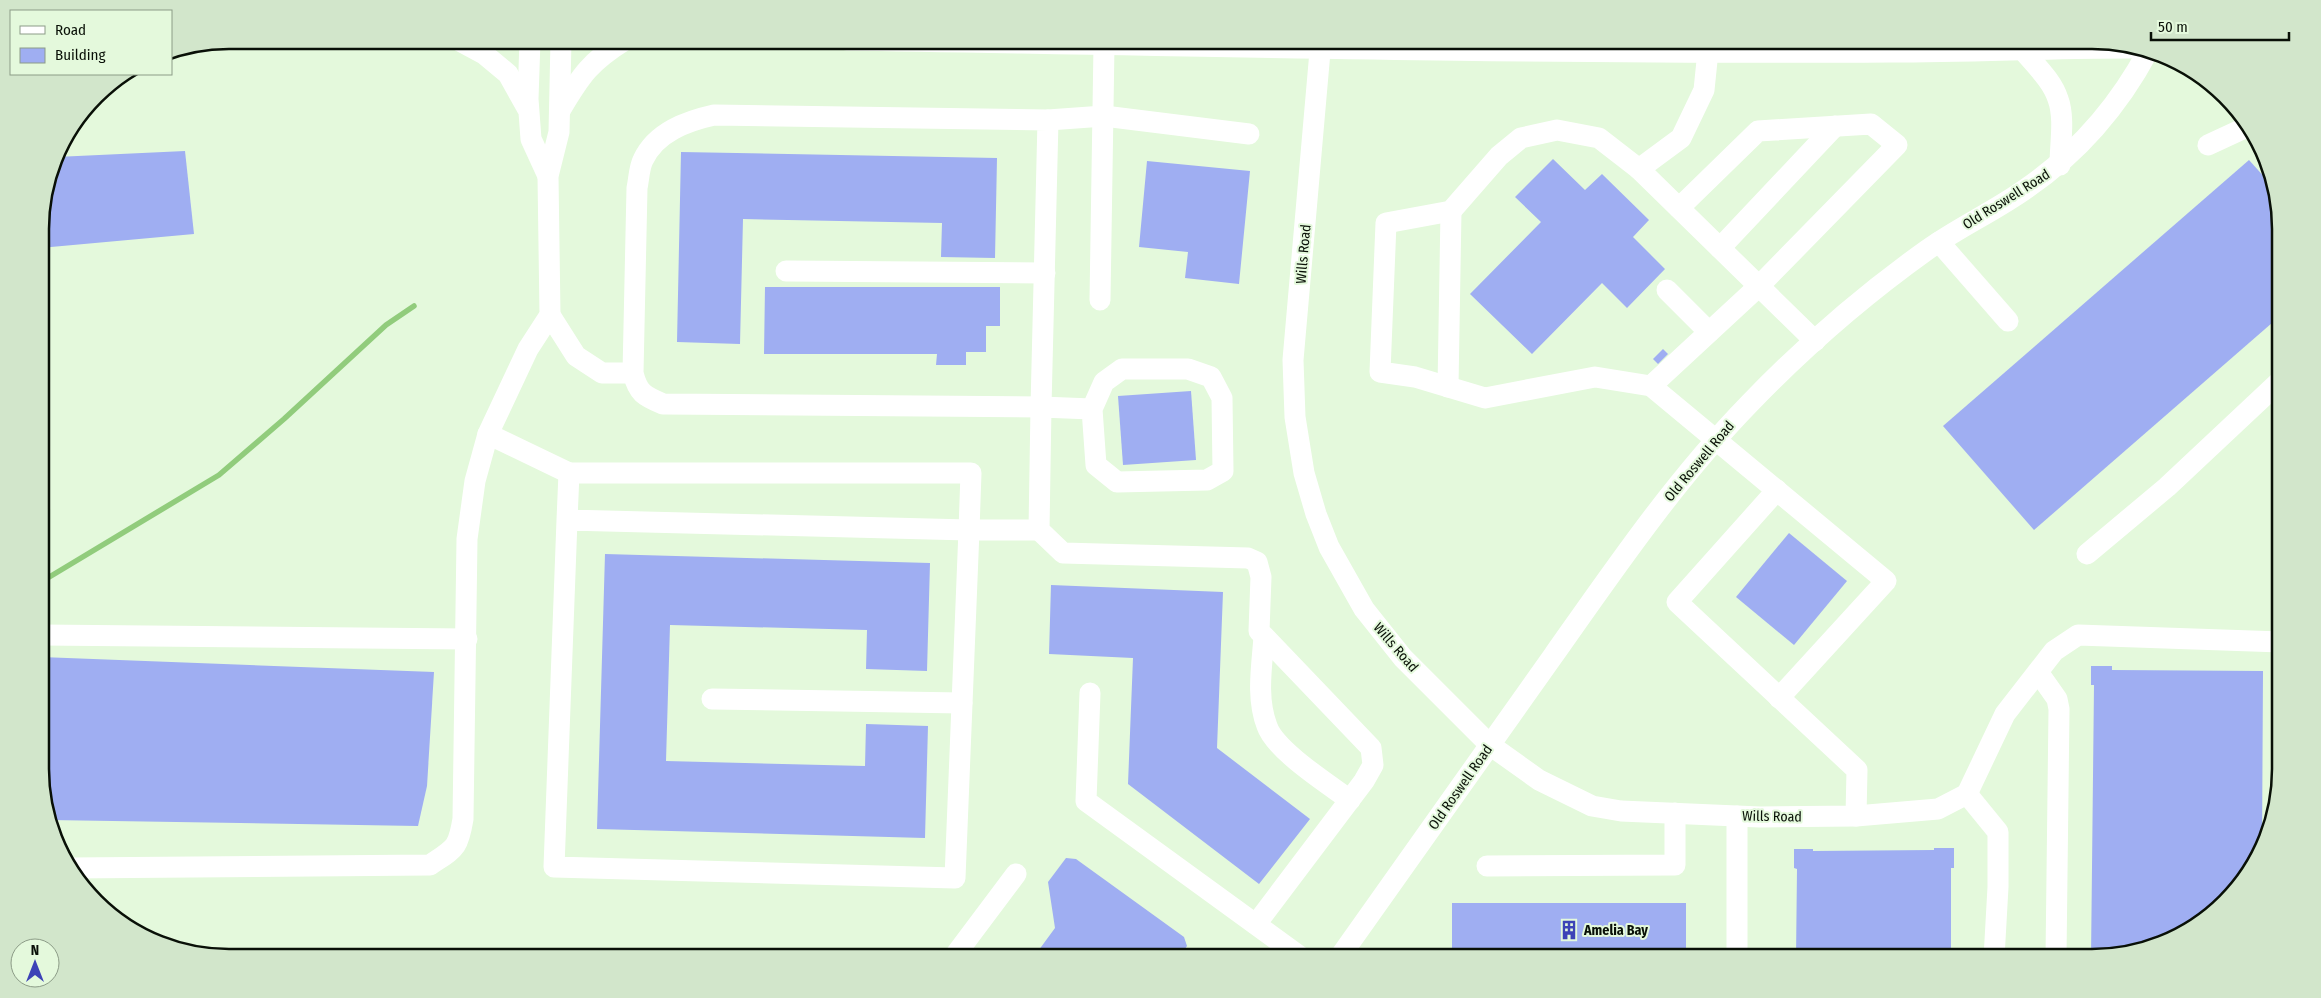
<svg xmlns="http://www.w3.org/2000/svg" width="2321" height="998" viewBox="0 0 2321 998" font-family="'Fira Sans Condensed',sans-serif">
<rect width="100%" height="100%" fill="#e4f9dc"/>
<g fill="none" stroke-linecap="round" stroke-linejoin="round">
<!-- stream -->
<polyline stroke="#91cc7c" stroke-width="5.5" points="41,582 219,475 284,419 386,325 414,306"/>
</g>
<!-- building -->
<g fill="#9faef2">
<polygon points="185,151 194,234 40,248 40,216 56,157"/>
<polygon points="681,152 997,158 995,258 941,257 942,223 743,219 740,344 677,342"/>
<polygon points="1553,159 1585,190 1602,174 1649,220 1633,237 1665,269 1627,308 1602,283 1532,354 1470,294 1541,222 1515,197"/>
<polygon points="2249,160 2276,190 2279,204 2280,316 2034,530 1943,426"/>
<polygon points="1147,161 1250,171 1239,284 1185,278 1188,252 1139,247"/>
<polygon points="765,287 1000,287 1000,326 986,326 986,352 966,352 966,365 936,365 937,354 764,354"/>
<polygon points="1663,349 1668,354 1658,364 1653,359"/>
<polygon points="1191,391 1196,460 1123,465 1118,396"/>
<polygon points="1789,533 1847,581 1794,645 1736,597"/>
<polygon points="605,554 930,563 927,671 866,669 867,630 670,625 666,761 865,766 866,724 928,726 925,838 597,829"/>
<polygon points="1051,585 1223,592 1217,748 1310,819 1259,884 1128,784 1133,658 1049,654"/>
<polygon points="41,657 434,672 427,786 418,826 49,820 42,794"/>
<polygon points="2091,666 2112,666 2112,670 2263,671 2262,850 2242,884 2197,926 2153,948 2104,958 2091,958 2094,685 2091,685"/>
<polygon points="1934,848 1954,848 1954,868 1951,868 1951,958 1796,958 1797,869 1794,868 1794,849 1813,849 1813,851 1934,850"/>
<polygon points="1066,858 1076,859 1184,937 1187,946 1179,958 1033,958 1055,928 1048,882"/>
<rect x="1452" y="903" width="234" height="55"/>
</g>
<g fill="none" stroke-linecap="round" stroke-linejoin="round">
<!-- minor -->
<g stroke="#fff" stroke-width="21">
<polyline points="458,40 484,54 508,74 527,108"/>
<polyline points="530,40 528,99 531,139 548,176"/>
<path d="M847,40c348,6 696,14 1044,12 80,0 159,-4 239,-4"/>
<polyline points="1321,40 1293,360 1295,417 1304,473 1316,514 1329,547 1364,609 1403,658 1490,745 1539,780 1592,806 1621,811 1760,817 1856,816 1938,809 1967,794"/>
<path d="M2022,49c12,15 30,31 36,50 7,19 2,45 2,66"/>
<polyline points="1708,51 1704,90 1681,138 1639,169 1815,341"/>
<path d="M561,109c20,-34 30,-48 64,-69"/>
<polyline points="1048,120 1104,116 1249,134"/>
<polyline points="2208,145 2249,126"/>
<polyline points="1639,169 1599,138 1557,130 1521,138 1499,156 1451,211 1386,223 1380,372 1415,377 1485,398 1595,377 1651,386 1886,581 1779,698"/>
<polyline points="1939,242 2008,321"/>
<polyline points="1720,248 1835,126"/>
<polyline points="786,271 1045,273"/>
<polyline points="1667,290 1709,332"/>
<polyline points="1100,300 1104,45"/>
<path d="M550,315l26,41 26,17h31c5,20 11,23 30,31l378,3 7,-287 -334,-5c-27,6 -58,17 -71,45 -4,8 -4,19 -6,28l-4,185"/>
<polyline points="1651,386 1759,286 1897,145 1871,124 1758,131 1679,208"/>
<polyline points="1448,387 1451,211"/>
<polyline points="1092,409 1104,382 1122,369 1188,369 1211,377 1222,398 1223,471 1207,480 1117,482 1096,465 1092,409 1041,407 1039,530 1063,553 1248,558 1257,562 1261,577 1259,631 1371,748 1373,765 1364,781 1256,924"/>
<polyline points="488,434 569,473"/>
<polyline points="1777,490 1677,602 1857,770 1856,816"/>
<polyline points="567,520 969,530 955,878 554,867 567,520 569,473 971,473 969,530 1039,530"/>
<polyline points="2087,554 2167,487 2280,381"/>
<polyline points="41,635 467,639"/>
<path d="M1264,637c-2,28 -8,61 3,89 8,24 61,58 83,74"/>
<polyline points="2038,672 2057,699 2059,709 2056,958"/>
<polyline points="1090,693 1086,801 1302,958"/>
<polyline points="712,699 962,703"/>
<polyline points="1967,794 2005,714 2054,651 2078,635 2281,642"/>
<polyline points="1967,794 1998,832 1998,887 1994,958"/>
<polyline points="1737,816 1737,958"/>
<polyline points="1487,866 1675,865 1675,813"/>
<path d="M70,868l360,-3c25,-17 28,-16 33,-46l4,-280 8,-58 13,-47 40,-85 22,-34 -2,-139 11,-44 2,-92"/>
<polyline points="953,958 1016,874"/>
<path d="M1339,958c72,-101 143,-202 214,-302 62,-88 122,-176 197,-253 54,-56 114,-108 177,-153 32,-23 68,-39 100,-62 52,-36 91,-81 121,-137"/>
</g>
</g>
<!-- icons -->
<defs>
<symbol id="building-bare" viewBox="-9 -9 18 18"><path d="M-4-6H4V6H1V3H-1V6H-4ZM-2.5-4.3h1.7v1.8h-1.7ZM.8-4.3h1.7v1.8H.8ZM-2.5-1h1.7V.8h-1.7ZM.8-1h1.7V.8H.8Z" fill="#3d43b7" stroke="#e4f9dc" stroke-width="2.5" paint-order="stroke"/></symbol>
</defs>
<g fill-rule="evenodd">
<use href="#building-bare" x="1555" y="916" width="28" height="28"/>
</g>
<g text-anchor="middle" stroke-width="4" stroke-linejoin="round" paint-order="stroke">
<!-- street labels -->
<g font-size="14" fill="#091007" stroke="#e4f9dc">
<text transform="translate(2006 199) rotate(-32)" y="5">Old Roswell Road</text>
<text transform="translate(1303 254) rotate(-85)" y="5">Wills Road</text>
<text transform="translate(1699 461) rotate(-50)" y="5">Old Roswell Road</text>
<text transform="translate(1396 647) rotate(49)" y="5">Wills Road</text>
<text transform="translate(1460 787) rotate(-55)" y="5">Old Roswell Road</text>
<text transform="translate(1772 816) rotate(1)" y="5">Wills Road</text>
</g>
<!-- poi labels -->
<g font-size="14" font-weight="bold" fill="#091007" stroke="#e4f9dc" text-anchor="start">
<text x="1584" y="935">Amelia Bay</text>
</g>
</g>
<!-- crop -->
<path d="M0 0H2321V998H0ZM229 49H2092A180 180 0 0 1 2272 229V769A180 180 0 0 1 2092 949H229A180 180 0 0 1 49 769V229A180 180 0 0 1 229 49Z" fill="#d2e6cb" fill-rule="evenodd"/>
<path fill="none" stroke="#091007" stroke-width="2.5" d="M229 49H2092A180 180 0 0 1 2272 229V769A180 180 0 0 1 2092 949H229A180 180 0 0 1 49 769V229A180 180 0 0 1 229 49Z"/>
<!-- legend -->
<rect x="10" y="10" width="162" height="65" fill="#e4f9dc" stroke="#8c9c87"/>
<rect x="20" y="26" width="25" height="8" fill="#ffffff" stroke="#8c9c87"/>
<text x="55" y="35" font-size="15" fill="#091007">Road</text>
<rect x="20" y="48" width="25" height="15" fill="#9faef2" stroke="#8c9c87"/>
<text x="55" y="60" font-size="15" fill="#091007">Building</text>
<!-- north arrow -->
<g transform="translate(35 963)"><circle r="24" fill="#e4f9dc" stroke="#8c9c87"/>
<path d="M0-4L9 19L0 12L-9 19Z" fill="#3d43b7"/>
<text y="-8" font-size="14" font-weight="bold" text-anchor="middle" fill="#091007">N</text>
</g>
<!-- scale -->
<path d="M2151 32v8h138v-8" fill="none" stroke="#091007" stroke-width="2.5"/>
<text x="2158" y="32" font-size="15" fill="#091007" stroke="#e4f9dc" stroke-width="4" paint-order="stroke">50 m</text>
</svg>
